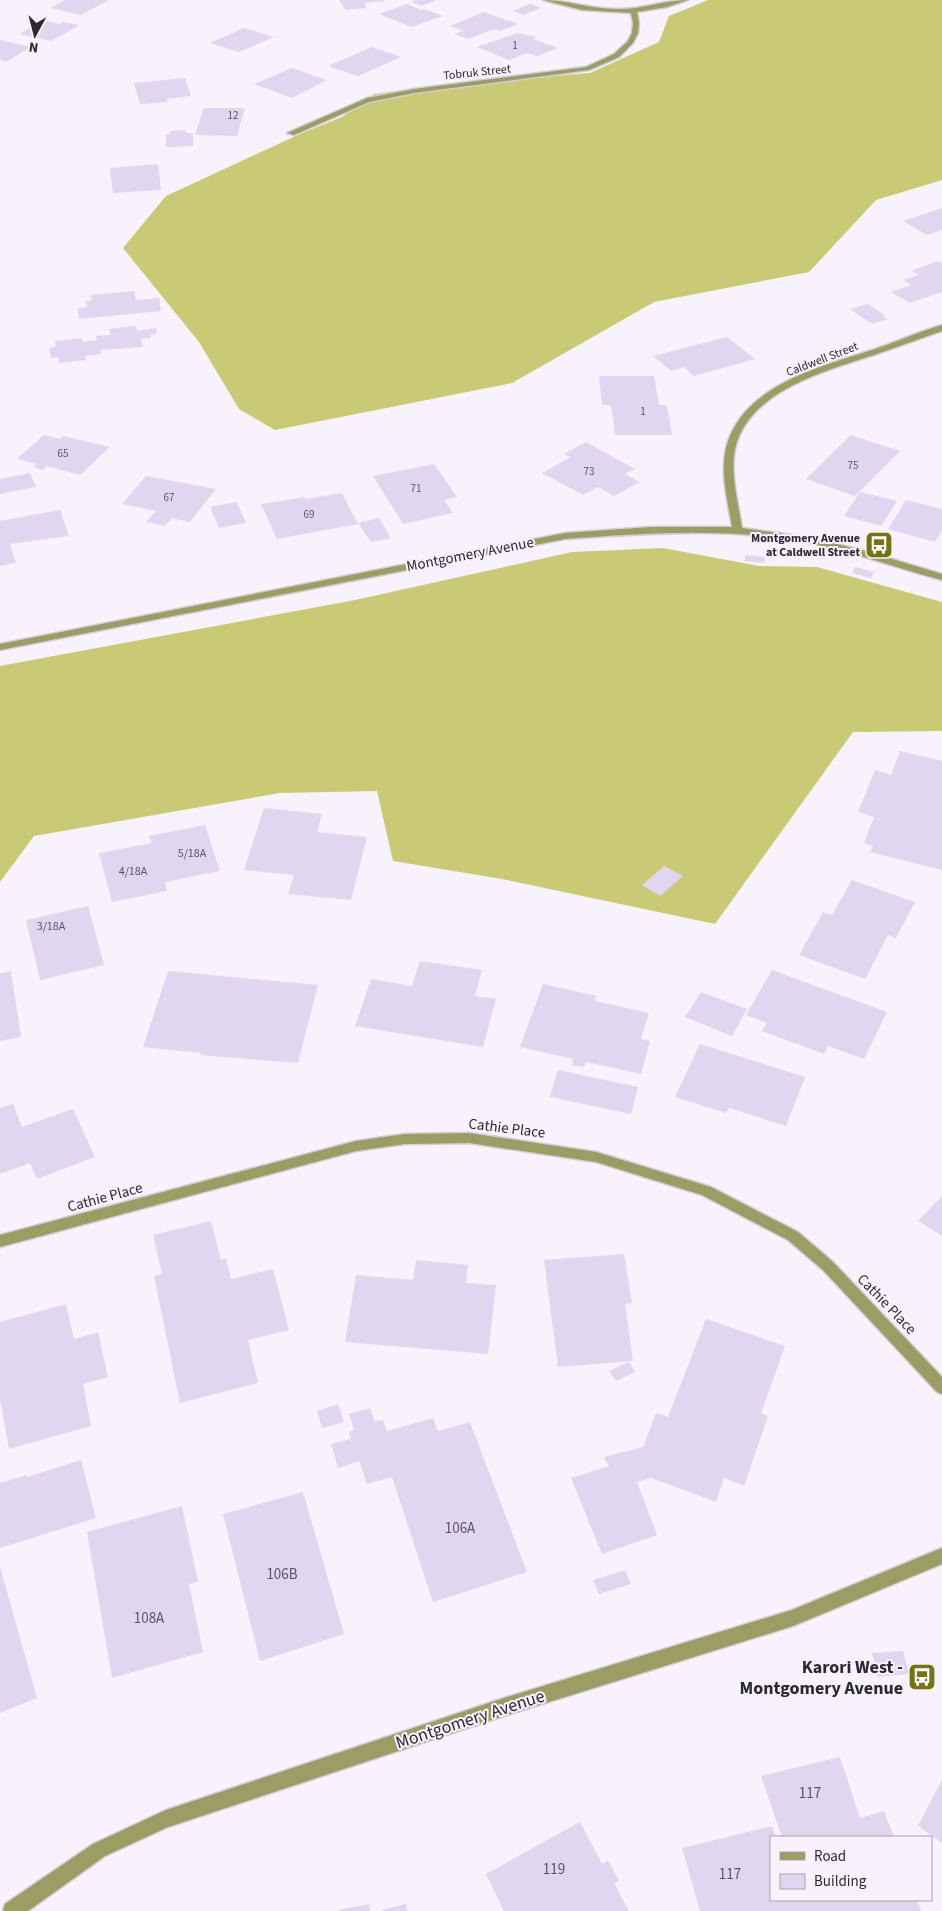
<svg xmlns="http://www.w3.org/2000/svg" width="942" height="1911" viewBox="0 0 942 1911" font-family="'Source Sans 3',sans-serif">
<rect width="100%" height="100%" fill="#f7f2fc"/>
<!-- forest -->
<g fill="#cac975">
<polygon points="708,0 942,0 942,180 876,200 809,272 654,302 512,383 275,430 239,409 199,342 123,248 166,196 300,134 342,117 374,94 434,86 590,73 659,42 669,16"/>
<polygon points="663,548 759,566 817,567 942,602 942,731 853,732 715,924 502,879 393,861 377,791 280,793 34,836 0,882 0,666 355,600 572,552"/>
</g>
<!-- building -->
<g fill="#e1d6ef">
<polygon points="65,0 109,0 81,15 50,8"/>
<polygon points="339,0 384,0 385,1 364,3 367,8 346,10"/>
<polygon points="416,0 437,0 421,6 411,2"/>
<polygon points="407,4 421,10 424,9 443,16 411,27 379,14"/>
<polygon points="530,4 541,8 523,15 512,11"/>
<polygon points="484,12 518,24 500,31 495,29 468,39 454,34 464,31 450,26"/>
<polygon points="43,20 59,24 63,22 80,25 51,41 20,34"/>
<polygon points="244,28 274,37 239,52 210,43"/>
<polygon points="517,33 537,37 533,39 558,48 537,56 527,53 509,60 477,47"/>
<polygon points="0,40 31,47 6,62 0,60"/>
<polygon points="372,47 401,57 358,76 328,66"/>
<polygon points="292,68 327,80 292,98 254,84"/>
<polygon points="185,78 191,96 167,99 168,102 140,104 134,83"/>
<polygon points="204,108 245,108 237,136 195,135"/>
<polygon points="186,130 186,133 193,133 193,146 166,147 166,134 170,134 170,131"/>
<polygon points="158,164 161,190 113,193 110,168"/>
<polygon points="942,208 942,230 927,235 903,221"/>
<polygon points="938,261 942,263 942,292 910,303 891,292 911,285 903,280 919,275 911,271"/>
<polygon points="134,291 136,300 159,298 161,311 79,319 78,308 87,307 86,301 92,300 91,295"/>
<polygon points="868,304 885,315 883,316 888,319 872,324 850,309"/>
<polygon points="136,326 137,331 156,328 157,334 150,335 151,338 141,339 143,347 100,350 101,354 85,356 86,360 59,363 58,357 51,358 49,348 56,347 55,341 82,338 83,342 97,340 96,336 111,335 109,329"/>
<polygon points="727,337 755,359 694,376 684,367 671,371 653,356"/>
<polygon points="599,376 654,376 659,405 667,405 672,435 615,435 611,405 602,405"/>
<polygon points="44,435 60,439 63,436 110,447 80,475 46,466 43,470 33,467 37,464 17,459"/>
<polygon points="851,435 900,451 855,496 806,479"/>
<polygon points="586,442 635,469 625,474 640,482 614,496 598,487 583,495 542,473 571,457 564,454"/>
<polygon points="434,464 457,497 444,500 453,513 403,524 373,476"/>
<polygon points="30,473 36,487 0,494 0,479"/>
<polygon points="146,476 216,489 190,522 172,518 165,526 146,522 156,511 122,504"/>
<polygon points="860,492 897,501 881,526 844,516"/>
<polygon points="342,493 358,524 277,539 261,504 304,497 306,499"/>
<polygon points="906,500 942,509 942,530 935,542 888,529"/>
<polygon points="237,502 246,523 219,528 210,507"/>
<polygon points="60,510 69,536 10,544 16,563 0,566 0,521"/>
<polygon points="379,518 391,538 371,542 358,523"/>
<polygon points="746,555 765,557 764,563 744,561"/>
<polygon points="855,567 874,572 871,578 852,573"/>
<polygon points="900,751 942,761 942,870 870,852 873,846 864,843 874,817 858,812 875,770 891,775"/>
<polygon points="264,808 322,814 317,832 367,837 351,900 288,894 294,875 244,870"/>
<polygon points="205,825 220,871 165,882 167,891 112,902 99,853 152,843 149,836"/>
<polygon points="664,866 683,876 660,896 642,885"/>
<polygon points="852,880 915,902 896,938 888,935 865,979 799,955 823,912 832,915"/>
<polygon points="88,906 104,965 40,980 26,920"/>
<polygon points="420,961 482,970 475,996 496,999 483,1047 355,1026 371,979 412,986"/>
<polygon points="772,970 887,1012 864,1059 828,1046 824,1054 762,1031 767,1023 746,1015"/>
<polygon points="11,971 21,1037 0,1041 0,973"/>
<polygon points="168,971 318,985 298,1063 200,1055 201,1053 143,1047"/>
<polygon points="543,984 596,996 595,1001 649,1013 641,1039 650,1041 641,1074 586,1062 584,1067 572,1065 573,1059 520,1047"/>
<polygon points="701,992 747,1009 732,1036 685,1017"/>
<polygon points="700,1044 805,1077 786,1126 729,1108 726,1113 675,1097"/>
<polygon points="558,1070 638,1087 631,1114 550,1097"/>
<polygon points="13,1104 22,1127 73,1109 95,1157 37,1179 30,1163 0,1174 0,1108"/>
<polygon points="942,1196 942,1236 918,1221"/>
<polygon points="211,1221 221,1260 226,1258 231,1279 273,1269 289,1330 248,1340 258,1383 180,1403 154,1276 162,1274 153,1235"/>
<polygon points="624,1254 632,1303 625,1304 633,1361 558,1367 544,1260"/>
<polygon points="416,1260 468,1265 466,1283 496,1285 488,1354 345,1342 356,1275 413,1280"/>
<polygon points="66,1304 74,1339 98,1332 108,1377 83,1384 91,1426 9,1449 0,1399 0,1322"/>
<polygon points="706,1319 785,1346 761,1413 768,1416 744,1486 724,1478 716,1502 651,1478 637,1482 657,1535 602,1554 571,1478 609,1466 604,1457 643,1447 656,1413 668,1417"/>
<polygon points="629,1362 635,1372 616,1381 609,1371"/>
<polygon points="338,1404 344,1422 322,1428 317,1411"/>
<polygon points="370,1408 375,1422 383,1420 387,1431 433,1418 438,1431 470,1422 527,1572 433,1602 392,1477 367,1484 359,1461 338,1468 331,1444 351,1439 349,1432 354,1430 349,1414"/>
<polygon points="81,1460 96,1518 0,1548 0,1483 27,1475 27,1477"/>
<polygon points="303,1492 344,1634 260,1661 223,1514"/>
<polygon points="182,1506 198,1582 189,1584 203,1652 112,1678 87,1532"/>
<polygon points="0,1567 37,1698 0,1713"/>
<polygon points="625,1570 631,1584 599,1594 593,1580"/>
<polygon points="903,1651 909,1674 878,1677 872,1653"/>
<polygon points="840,1757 860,1818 884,1811 894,1837 782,1837 761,1776"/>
<polygon points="942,1780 942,1843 918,1826"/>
<polygon points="580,1822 602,1864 608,1860 619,1881 614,1883 629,1911 504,1911 486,1874"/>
<polygon points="772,1826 776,1837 771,1837 771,1900 917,1900 921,1911 700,1911 682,1848"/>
<polygon points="369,1904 370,1911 339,1911 339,1910"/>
<polygon points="406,1904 407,1911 382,1911 382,1910"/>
</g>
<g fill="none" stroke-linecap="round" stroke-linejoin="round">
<defs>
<g id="street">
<path d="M543,0c24,0 48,9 73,9 25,1 48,-9 72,-9l-21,7 -30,5 2,11 -1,10 -5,10 -14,14 -30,13 -175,23 -45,9 -75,33 -7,-2 80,-35 47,-9 172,-22 28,-13 14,-13 4,-8 1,-10 -2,-10 -49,-3z"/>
<path d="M942,325v6c-23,8 -45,16 -68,24 -49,16 -126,36 -139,94 -5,25 3,53 7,79l71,10 56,14 73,22v6c-43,-11 -84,-27 -128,-36 -82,-17 -166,-11 -249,-5l-565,111v-6l565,-111 86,-6h81c-4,-25 -12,-53 -6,-79 16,-64 98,-82 152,-100 21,-7 42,-17 64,-23z"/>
<polygon points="469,1133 596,1152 711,1187 798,1232 833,1262 942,1377 942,1394 937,1392 823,1270 788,1240 702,1195 596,1162 469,1143 405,1144 356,1151 0,1247 0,1235 356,1141 405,1134"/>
<polygon points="942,1548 942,1564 793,1626 504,1716 168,1827 105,1856 28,1911 3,1911 5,1904 93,1844 166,1810 504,1698 792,1610"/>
</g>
</defs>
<!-- street casing -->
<use href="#street" stroke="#d2ced7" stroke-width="3"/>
<!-- street -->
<use href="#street" fill="#9c9c65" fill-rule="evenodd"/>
</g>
<!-- icons -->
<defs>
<symbol id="bus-square" viewBox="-11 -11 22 22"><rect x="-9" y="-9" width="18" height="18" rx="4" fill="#767317" stroke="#f7f2fc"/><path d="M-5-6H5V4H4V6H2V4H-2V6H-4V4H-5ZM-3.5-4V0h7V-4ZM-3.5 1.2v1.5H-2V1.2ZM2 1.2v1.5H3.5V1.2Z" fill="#fff"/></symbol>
</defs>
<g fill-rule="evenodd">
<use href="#bus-square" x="863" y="529" width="32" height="32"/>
<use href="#bus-square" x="906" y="1661" width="32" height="32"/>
</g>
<g text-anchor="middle" stroke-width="4" stroke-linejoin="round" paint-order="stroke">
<!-- far-number labels -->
<g font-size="11" fill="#595460">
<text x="515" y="49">1</text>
<text x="233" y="119">12</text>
<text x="643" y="415">1</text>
<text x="63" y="457">65</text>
<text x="853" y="469">75</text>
<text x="589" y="475">73</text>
<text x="416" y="492">71</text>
<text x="169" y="501">67</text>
<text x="309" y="518">69</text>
</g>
<!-- far-street labels -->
<g font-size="12" fill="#2c2831" stroke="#f7f2fc">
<text transform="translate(477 72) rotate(-6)" y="4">Tobruk Street</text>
<text transform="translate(822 359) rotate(-21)" y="4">Caldwell Street</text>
</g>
<!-- far-poi labels -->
<g font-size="12" font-weight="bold" fill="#2c2831" stroke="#f7f2fc" text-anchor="end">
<text x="860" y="542">Montgomery Avenue<tspan x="860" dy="14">at Caldwell Street</tspan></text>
</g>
<!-- number labels -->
<g font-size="12" fill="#595460">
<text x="192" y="857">5/18A</text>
<text x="133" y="875">4/18A</text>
<text x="51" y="930">3/18A</text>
</g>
<!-- street labels -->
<g font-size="15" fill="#2c2831" stroke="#f7f2fc">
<text transform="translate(470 554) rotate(-11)" y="5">Montgomery Avenue</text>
<text transform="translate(507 1128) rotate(7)" y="5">Cathie Place</text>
<text transform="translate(105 1197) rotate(-15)" y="5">Cathie Place</text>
<text transform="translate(887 1304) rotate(46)" y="5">Cathie Place</text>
</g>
<!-- near-number labels -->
<g font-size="15" fill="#595460">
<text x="460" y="1533">106A</text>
<text x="282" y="1579">106B</text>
<text x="149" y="1623">108A</text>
<text x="810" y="1798">117</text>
<text x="554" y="1874">119</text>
<text x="730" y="1879">117</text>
</g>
<!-- near-poi labels -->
<g font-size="18" font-weight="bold" fill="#2c2831" stroke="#f7f2fc" text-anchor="end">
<text x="903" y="1673">Karori West -<tspan x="903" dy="21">Montgomery Avenue</tspan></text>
</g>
<!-- near-street labels -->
<g font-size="18" fill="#2c2831" stroke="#f7f2fc">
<text transform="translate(470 1719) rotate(-18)" y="6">Montgomery Avenue</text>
</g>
</g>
<!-- legend -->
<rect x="770" y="1836" width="162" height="65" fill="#f7f2fc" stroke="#a6a1ab"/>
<rect x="780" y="1852" width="25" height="8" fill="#9c9c65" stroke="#a6a1ab"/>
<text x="814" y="1861" font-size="15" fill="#2c2831">Road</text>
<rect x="780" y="1874" width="25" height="15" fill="#e1d6ef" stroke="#a6a1ab"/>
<text x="814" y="1886" font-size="15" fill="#2c2831">Building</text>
<!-- north arrow -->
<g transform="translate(35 35) rotate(187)" stroke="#f7f2fc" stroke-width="4" paint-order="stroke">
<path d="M0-4L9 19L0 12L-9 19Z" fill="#2c2831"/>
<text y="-8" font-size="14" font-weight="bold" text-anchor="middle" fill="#2c2831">N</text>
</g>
</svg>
